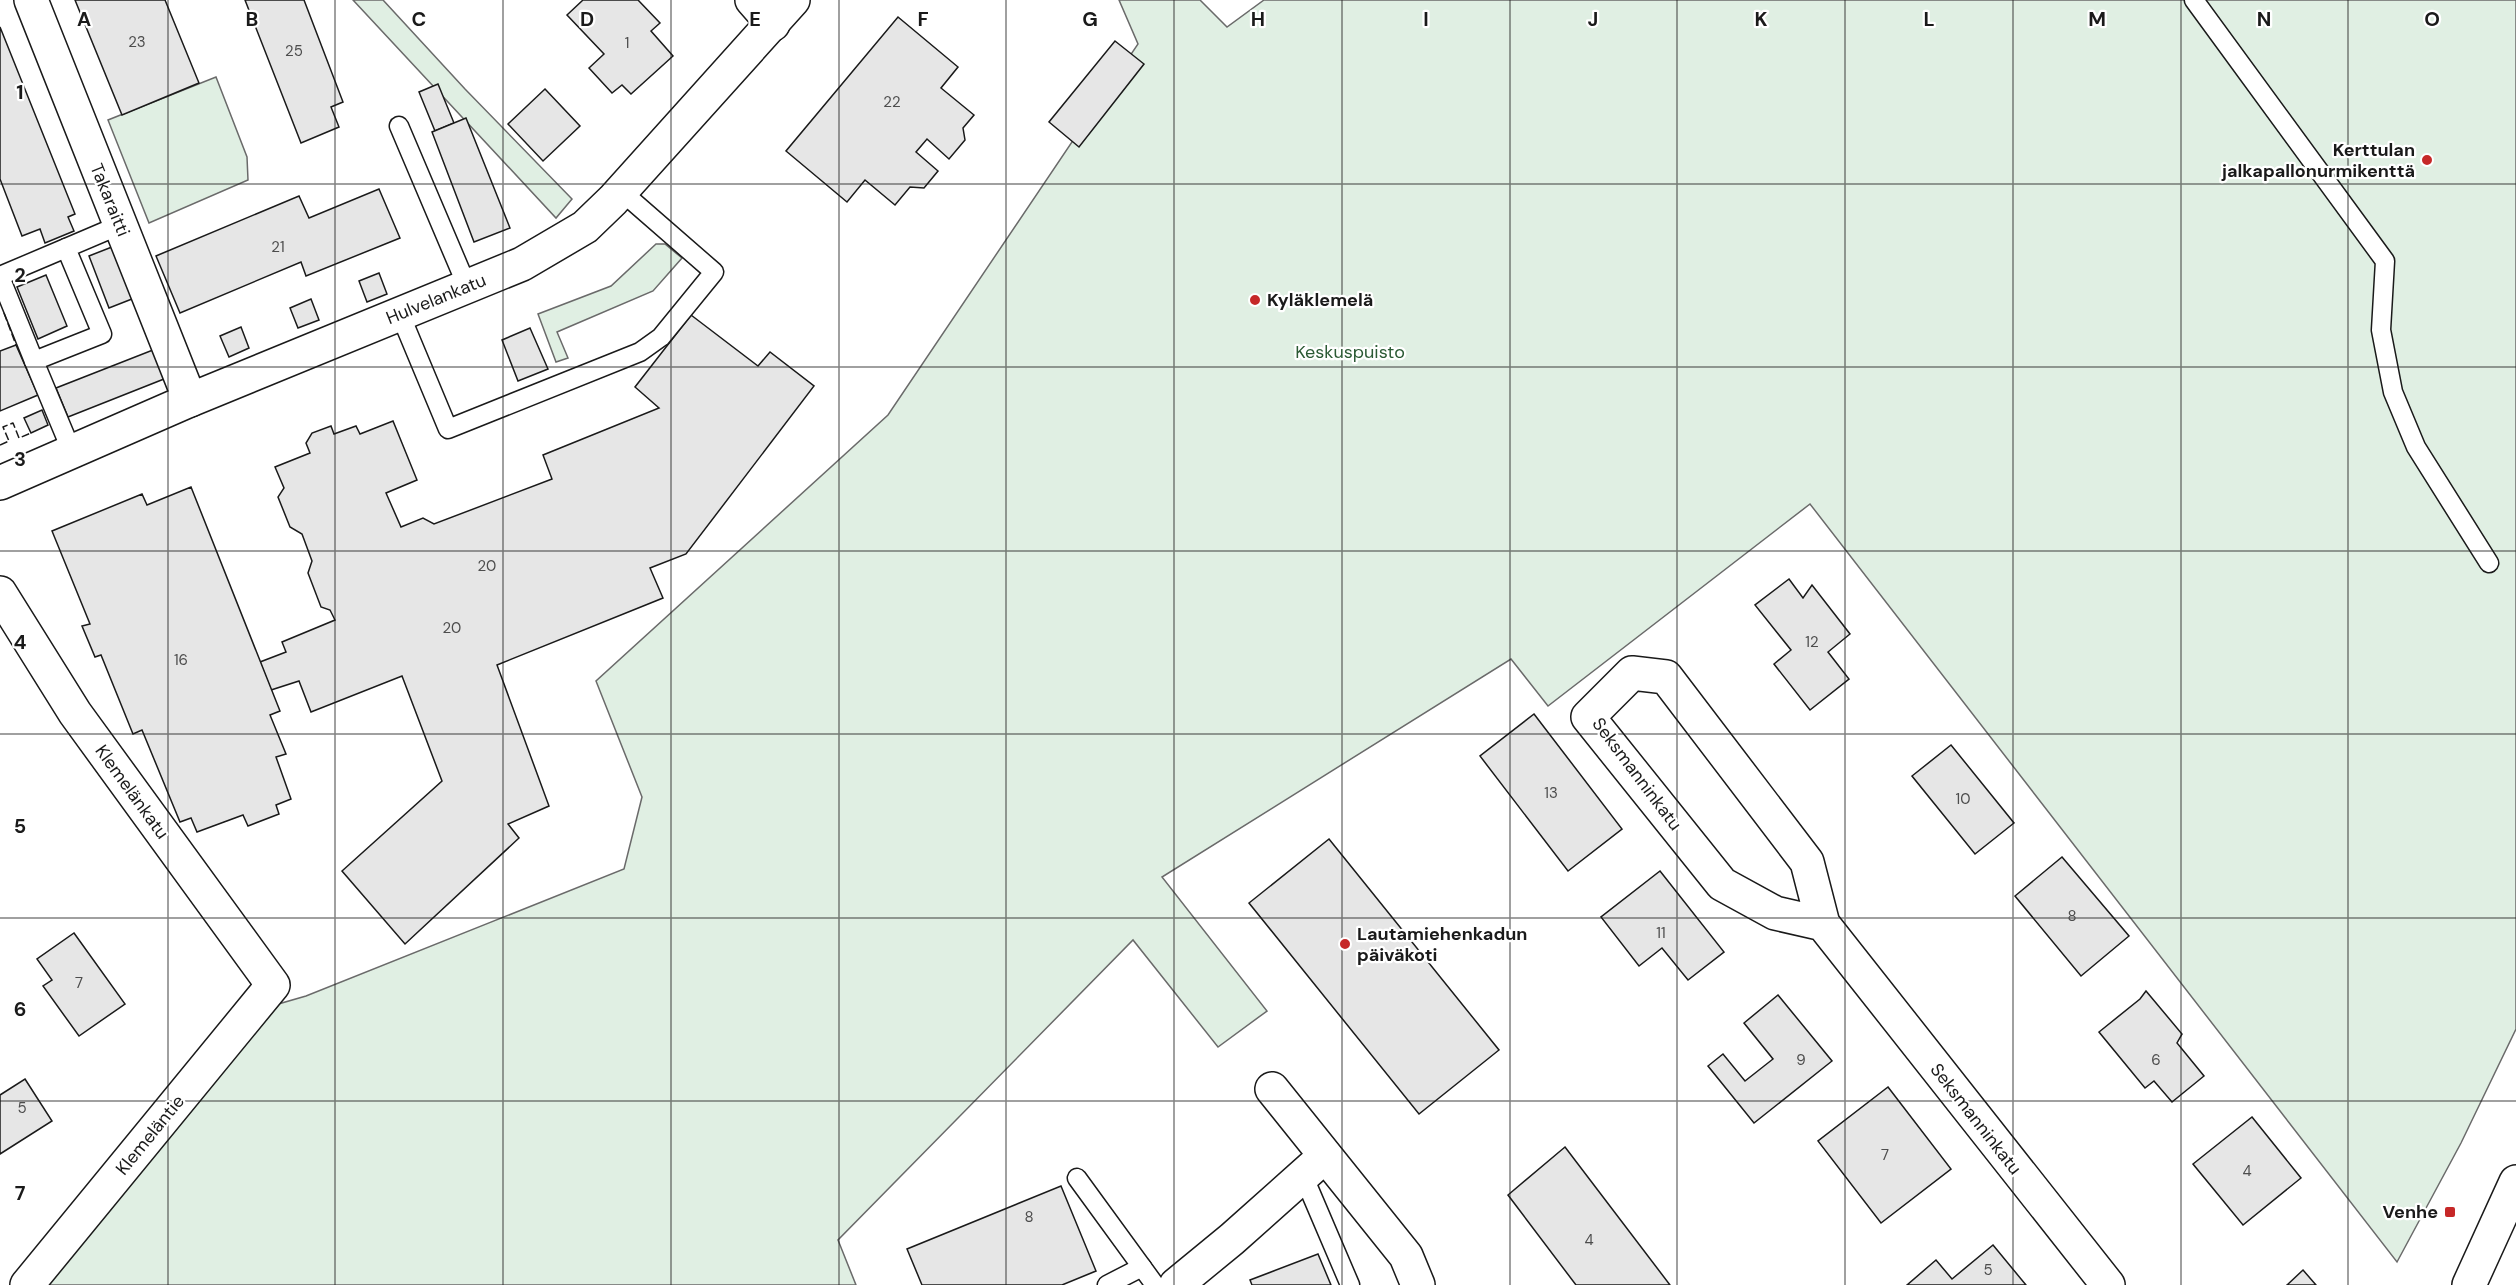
<svg xmlns="http://www.w3.org/2000/svg" width="2516" height="1285" viewBox="0 0 2516 1285" font-family="'DM Sans',sans-serif">
<rect width="100%" height="100%" fill="#fff"/>
<!-- green -->
<g fill="#e0efe3" stroke="#6a6a6a" stroke-width="1.5">
<polygon points="353,0 383,0 465,89 572,199 556,218"/>
<polygon points="1119,0 1200,0 1227,27 1264,0 2516,0 2516,1029 2461,1143 2397,1262 1810,504 1548,706 1511,659 1162,877 1267,1011 1218,1047 1133,940 838,1240 856,1285 45,1285 275,1005 306,996 624,869 642,797 596,681 888,415 1138,44"/>
<polygon points="216,77 247,157 248,180 149,223 108,120"/>
<polygon points="656,244 665,244 682,258 653,291 557,332 568,358 556,362 538,314 611,286"/>
</g>
<!-- building -->
<g fill="#e6e6e6" stroke="#1a1a1a" stroke-width="1.5">
<polygon points="75,0 165,0 199,83 122,115"/>
<polygon points="245,0 304,0 343,102 331,107 339,127 301,143"/>
<polygon points="583,0 638,0 660,23 651,31 673,56 631,94 622,85 612,93 589,68 604,54 567,15"/>
<polygon points="898,17 958,67 941,88 974,115 963,128 965,140 949,159 927,139 916,152 938,171 924,188 910,187 895,205 865,180 847,202 786,151"/>
<polygon points="0,27 75,214 68,217 74,231 45,243 40,229 22,236 0,179"/>
<polygon points="1115,41 1144,64 1079,147 1049,122"/>
<polygon points="438,84 454,123 435,131 419,92"/>
<polygon points="545,89 580,126 543,161 508,124"/>
<polygon points="466,118 510,228 474,242 432,132"/>
<polygon points="379,189 400,238 306,276 301,262 180,313 156,256 299,196 309,218"/>
<polygon points="117,245 137,297 109,308 89,256"/>
<polygon points="379,273 387,294 367,302 359,281"/>
<polygon points="46,275 67,326 38,339 17,287"/>
<polygon points="311,299 319,320 298,328 290,308"/>
<polygon points="691,315 758,366 770,352 814,386 686,554 650,568 663,598 497,665 549,806 508,824 519,838 405,944 342,871 442,781 402,676 311,712 299,681 271,690 260,662 286,652 282,642 335,620 330,610 321,607 308,573 312,561 302,534 290,527 278,497 284,488 275,467 310,453 306,443 312,433 331,426 334,434 356,426 360,434 393,421 417,480 386,493 401,527 423,518 434,524 552,479 543,455 659,408 635,387"/>
<polygon points="241,327 249,348 229,357 220,336"/>
<polygon points="530,328 548,369 518,381 502,340"/>
<polygon points="16,345 38,395 0,411 0,351"/>
<polygon points="158,348 169,377 68,417 56,388"/>
<polygon points="42,410 48,425 31,433 24,418"/>
<polygon points="191,487 280,711 270,715 286,754 276,757 291,799 276,805 279,814 248,826 243,815 197,832 191,818 180,822 142,730 133,734 101,655 95,657 82,626 90,624 52,531 142,494 147,505"/>
<polygon points="1789,579 1803,598 1812,585 1850,634 1828,652 1849,679 1810,710 1774,664 1791,650 1755,605"/>
<polygon points="1534,714 1622,829 1568,871 1480,756"/>
<polygon points="1951,745 2014,823 1975,854 1912,776"/>
<polygon points="1329,839 1499,1050 1419,1114 1249,903"/>
<polygon points="2062,857 2129,936 2081,976 2015,896"/>
<polygon points="1660,871 1724,952 1688,980 1662,948 1639,966 1601,917"/>
<polygon points="74,933 125,1004 79,1036 43,986 52,980 37,959"/>
<polygon points="2146,991 2182,1034 2177,1043 2204,1076 2172,1102 2154,1081 2145,1088 2099,1032 2140,999"/>
<polygon points="1778,995 1832,1061 1754,1123 1708,1066 1723,1054 1745,1081 1773,1059 1744,1023"/>
<polygon points="25,1079 52,1121 0,1154 0,1095"/>
<polygon points="1888,1087 1951,1169 1881,1223 1818,1141"/>
<polygon points="2252,1117 2301,1178 2243,1225 2193,1164"/>
<polygon points="1565,1147 1670,1285 1576,1285 1508,1195"/>
<polygon points="1061,1186 1096,1271 1062,1285 922,1285 907,1249"/>
<polygon points="1993,1245 2026,1285 1907,1285 1936,1260 1952,1279"/>
<polygon points="1318,1254 1331,1285 1252,1285 1250,1280"/>
<polygon points="2303,1270 2316,1285 2287,1285"/>
</g>
<g fill="none" stroke-linecap="round" stroke-linejoin="round">
<defs>
<g id="lane">
<polyline points="2194,0 2385,261 2381,330 2393,392 2416,447 2489,563"/>
<polyline points="399,126 467,286"/>
<polyline points="0,276 66,248"/>
<polyline points="0,277 34,361"/>
<polyline points="400,314 448,429 640,352 661,337 714,272 621,191"/>
<polyline points="72,452 34,361 102,334 66,248 120,225"/>
<polyline points="1303,1175 1350,1285"/>
<polyline points="1077,1178 1155,1285"/>
<polyline points="1107,1285 1142,1267"/>
</g>
<g id="street">
<polyline points="31,0 190,400"/>
<polyline points="752,0 773,24"/>
<polyline points="0,483 190,400 522,264 585,227 613,200 793,0"/>
<polyline points="0,593 75,713 273,985 27,1285"/>
<polyline points="1823,924 1775,913 1722,884 1588,717 1632,673 1666,677 1807,862 1823,924 2108,1285"/>
<polyline points="1272,1089 1406,1256 1418,1285"/>
<polyline points="1176,1285 1232,1239 1325,1156"/>
</g>
<polyline id="secondary" points="2469,1285 2516,1182"/>
</defs>
<!-- lane casing -->
<use href="#lane" stroke="#1a1a1a" stroke-width="21"/>
<!-- street casing -->
<use href="#street" stroke="#1a1a1a" stroke-width="36"/>
<!-- secondary casing -->
<use href="#secondary" stroke="#1a1a1a" stroke-width="36"/>
<!-- lane -->
<use href="#lane" stroke="#fff" stroke-width="18"/>
<!-- street -->
<use href="#street" stroke="#fff" stroke-width="33"/>
<!-- secondary -->
<use href="#secondary" stroke="#fff" stroke-width="33"/>
<!-- fence -->
<g stroke="#1a1a1a" stroke-width="1.5" stroke-dasharray="8 3" stroke-linecap="butt">
<polyline points="4,313 16,345"/>
<polyline points="0,445 9,441 3,427 13,423 19,438 31,433"/>
</g>
</g>
<!-- grid -->
<path fill="none" stroke="#1a1a1a" stroke-width="1.5" stroke-opacity="0.55" d="M168,0v1285M335,0v1285M503,0v1285M671,0v1285M839,0v1285M1006,0v1285M1174,0v1285M1342,0v1285M1510,0v1285M1677,0v1285M1845,0v1285M2013,0v1285M2181,0v1285M2348,0v1285M0,184h2516M0,367h2516M0,551h2516M0,734h2516M0,918h2516M0,1101h2516"/>
<!-- markers -->
<g fill="#c62828" stroke="#fff" stroke-width="2">
<circle cx="2427" cy="160" r="6"/>
<circle cx="1255" cy="300" r="6"/>
<circle cx="1345" cy="944" r="6"/>
<rect x="2444" y="1206" width="12" height="12" rx="3"/>
</g>
<g text-anchor="middle" stroke-width="4.5" stroke-linejoin="round" paint-order="stroke">
<!-- number labels -->
<g font-size="15" fill="#4d4d4d">
<text x="137" y="47">23</text>
<text x="627" y="48">1</text>
<text x="294" y="56">25</text>
<text x="892" y="107">22</text>
<text x="278" y="252">21</text>
<text x="487" y="571">20</text>
<text x="452" y="633">20</text>
<text x="1812" y="647">12</text>
<text x="181" y="665">16</text>
<text x="1551" y="798">13</text>
<text x="1963" y="804">10</text>
<text x="2072" y="921">8</text>
<text x="1661" y="938">11</text>
<text x="79" y="988">7</text>
<text x="1801" y="1065">9</text>
<text x="2156" y="1065">6</text>
<text x="22" y="1113">5</text>
<text x="1885" y="1160">7</text>
<text x="2247" y="1176">4</text>
<text x="1029" y="1222">8</text>
<text x="1589" y="1245">4</text>
<text x="1988" y="1275">5</text>
</g>
<!-- poi labels -->
<g font-size="18" font-weight="bold" fill="#1a1a1a" stroke="#fff" text-anchor="end">
<text x="2415" y="156">Kerttulan<tspan x="2415" dy="21">jalkapallonurmikenttä</tspan></text>
<text x="1267" y="306" text-anchor="start">Kyläklemelä</text>
<text x="1357" y="940" text-anchor="start">Lautamiehenkadun<tspan x="1357" dy="21">päiväkoti</tspan></text>
<text x="2438" y="1218">Venhe</text>
</g>
<!-- street labels -->
<g font-size="18" fill="#1a1a1a" stroke="#fff">
<text transform="translate(110 200) rotate(68)" y="6">Takaraitti</text>
<text transform="translate(436 299) rotate(-22)" y="6">Hulvelankatu</text>
<text transform="translate(1637 774) rotate(53)" y="6">Seksmanninkatu</text>
<text transform="translate(132 792) rotate(54)" y="6">Klemelänkatu</text>
<text transform="translate(1976 1119) rotate(52)" y="6">Seksmanninkatu</text>
<text transform="translate(150 1135) rotate(-51)" y="6">Klemeläntie</text>
</g>
<!-- park labels -->
<g font-size="18" fill="#2b5a34" stroke="#fff">
<text x="1350" y="358">Keskuspuisto</text>
</g>
</g>
<g font-size="20" text-anchor="middle" font-weight="bold" fill="#1a1a1a" stroke="#fff" stroke-width="4.5" stroke-linejoin="round" paint-order="stroke">
<text x="84" y="26">A</text>
<text x="252" y="26">B</text>
<text x="419" y="26">C</text>
<text x="587" y="26">D</text>
<text x="755" y="26">E</text>
<text x="923" y="26">F</text>
<text x="1090" y="26">G</text>
<text x="1258" y="26">H</text>
<text x="1426" y="26">I</text>
<text x="1593" y="26">J</text>
<text x="1761" y="26">K</text>
<text x="1929" y="26">L</text>
<text x="2097" y="26">M</text>
<text x="2264" y="26">N</text>
<text x="2432" y="26">O</text>
<text x="20" y="99">1</text>
<text x="20" y="282">2</text>
<text x="20" y="466">3</text>
<text x="20" y="649">4</text>
<text x="20" y="833">5</text>
<text x="20" y="1016">6</text>
<text x="20" y="1200">7</text>
</g>
</svg>
